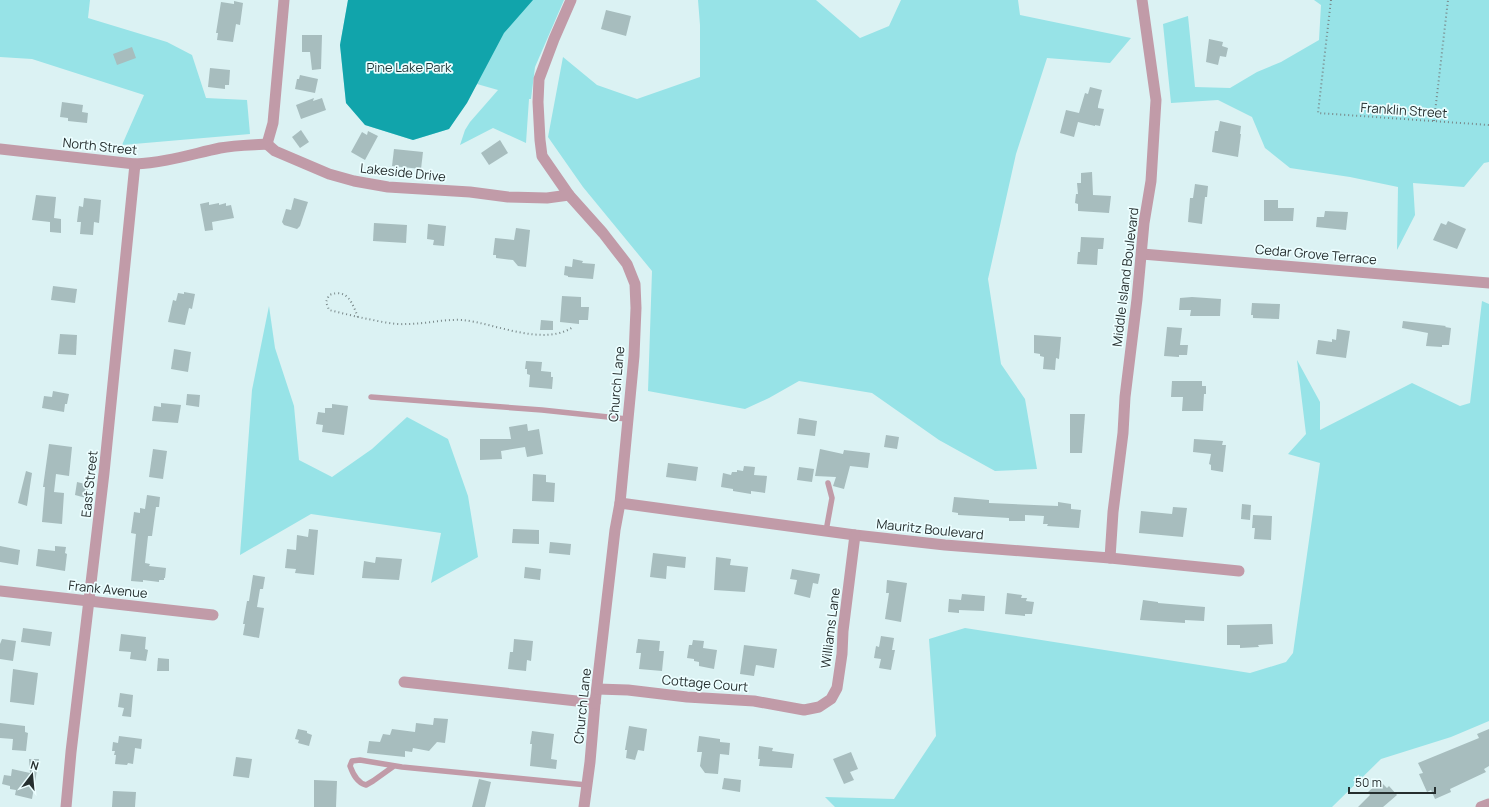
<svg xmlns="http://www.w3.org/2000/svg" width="1489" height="807" viewBox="0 0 1489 807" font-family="Manrope,sans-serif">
<rect width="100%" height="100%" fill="#dbf2f3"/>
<!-- green -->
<g fill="#97e3e7">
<polygon points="0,0 90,0 88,18 167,42 192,55 206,98 247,100 250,134 122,145 144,95 32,59 0,57"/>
<polygon points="348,0 564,0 535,67 531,99 529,99 526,143 493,128 460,145 465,130 470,122 498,90 477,84 449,129 413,140 365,125 346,103 340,45"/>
<polygon points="698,0 816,0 860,38 889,26 901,0 1018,0 1020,15 1131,38 1110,63 1047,58 1016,154 988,279 1001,364 1025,399 1037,469 995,471 939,440 872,393 799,381 769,398 745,409 648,391 652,271 583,187 548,137 563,57 597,85 637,99 700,77 700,25"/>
<polygon points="1314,0 1489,0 1489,162 1484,163 1464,187 1413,183 1415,215 1397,250 1398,187 1350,177 1290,168 1265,148 1252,117 1218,100 1171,103 1163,24 1188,16 1195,87 1230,88 1257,72 1281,62 1319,40 1321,5"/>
<polygon points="1482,301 1489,304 1489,721 1451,737 1381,759 1332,807 835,807 825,797 894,799 936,736 929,639 965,628 1250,673 1286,662 1293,653 1320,463 1288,454 1306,434 1297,360 1320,402 1320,430 1412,383 1460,406 1470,403"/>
<polygon points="269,306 275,348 294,406 299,460 332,477 372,449 407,417 448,439 468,496 478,557 431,583 441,533 311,514 240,555 252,390"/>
</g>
<!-- water -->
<polygon fill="#11a4ab" points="348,0 533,0 504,33 467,103 449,129 413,140 365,125 346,103 340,45"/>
<!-- building -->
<g fill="#a7bdbe">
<polygon points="234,1 243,3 240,25 236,24 233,42 217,40 218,33 216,33 221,2 234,4"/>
<polygon points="606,10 631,16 626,36 601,29"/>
<polygon points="302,35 322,35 321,69 312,70 310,52 302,52"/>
<polygon points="1209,39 1223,42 1222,46 1228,48 1226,57 1220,56 1218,65 1206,62"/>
<polygon points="132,47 136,58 117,65 113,54"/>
<polygon points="210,68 230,70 229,85 225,85 225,89 208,87"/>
<polygon points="300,75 318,79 315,93 295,89 297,79 299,79"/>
<polygon points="1090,87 1102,90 1098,106 1098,108 1104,109 1100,126 1095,125 1095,126 1078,122 1074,137 1060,133 1066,110 1079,113 1085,93 1088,94"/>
<polygon points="314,98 313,101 322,98 326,110 301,119 296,105"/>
<polygon points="62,102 83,105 82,112 88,113 87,123 68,121 68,118 60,117"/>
<polygon points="1220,121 1241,126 1240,134 1241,134 1238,157 1212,152 1215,131 1218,131"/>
<polygon points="301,130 309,142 300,148 292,137"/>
<polygon points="368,131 378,136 365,160 351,152 362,132 367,135"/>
<polygon points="500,140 508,153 489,165 481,153"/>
<polygon points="394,149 423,152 421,169 392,166"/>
<polygon points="1092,172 1093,195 1111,196 1109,213 1078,211 1078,204 1075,203 1076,194 1078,194 1077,183 1081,183 1081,173"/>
<polygon points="1195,184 1208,186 1207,197 1205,197 1202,224 1188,222 1190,198 1193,198"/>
<polygon points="36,195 56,197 54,218 61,219 61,233 50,232 50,222 32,220"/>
<polygon points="84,198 101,200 99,223 94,222 93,235 80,234 81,222 77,222 79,206 83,207"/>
<polygon points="294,198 308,202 300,226 297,229 284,225 282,222 286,209 291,210"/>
<polygon points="1264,200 1278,200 1278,208 1294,208 1293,221 1264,221"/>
<polygon points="209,202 209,205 219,203 219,205 226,203 226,206 231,205 234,218 212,222 213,230 205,231 200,204"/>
<polygon points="1325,211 1348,212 1346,230 1316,227 1317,217 1324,217"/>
<polygon points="1448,221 1466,229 1457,249 1433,240 1441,223 1446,225"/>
<polygon points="374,223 407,225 406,243 373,241"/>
<polygon points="428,224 446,226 444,246 433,245 434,240 427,239"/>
<polygon points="516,228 530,230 526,267 518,266 513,260 496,258 496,255 493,255 495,238 514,240"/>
<polygon points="1081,237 1104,238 1103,249 1098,249 1097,265 1077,264 1078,252 1080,252"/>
<polygon points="573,259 583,261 582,263 595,264 593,279 568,277 568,276 564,275 565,266 572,267"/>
<polygon points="53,286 77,289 75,303 51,300"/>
<polygon points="184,292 195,294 192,309 189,308 185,325 168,322 173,300 176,301 178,293 184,294"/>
<polygon points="562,296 581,297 581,307 589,307 588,320 579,320 579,324 560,322"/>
<polygon points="1192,297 1221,299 1220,316 1190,316 1191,310 1179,310 1180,298"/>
<polygon points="1252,303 1280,304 1279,319 1253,318 1253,315 1251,315"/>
<polygon points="541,320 553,321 553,330 540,330"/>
<polygon points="1403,321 1446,326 1445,327 1451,328 1449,345 1442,345 1442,347 1426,346 1428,333 1402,328"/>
<polygon points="1167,327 1182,328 1180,345 1188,345 1187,355 1179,355 1179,357 1164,356"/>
<polygon points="1337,329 1350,331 1346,358 1316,354 1318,340 1332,342 1332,339 1336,340"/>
<polygon points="60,334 77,335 76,355 58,354"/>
<polygon points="1034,335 1061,337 1059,359 1056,358 1055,370 1043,369 1044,357 1040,356 1040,354 1034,353"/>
<polygon points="174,349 191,352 188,372 171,369"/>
<polygon points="526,361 542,362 541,371 551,372 551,377 553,377 552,389 529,387 530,375 527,374 527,369 525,369"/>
<polygon points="1172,381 1202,381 1202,386 1206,386 1206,394 1204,394 1203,411 1182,411 1183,397 1171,397"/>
<polygon points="53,391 69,394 67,404 65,404 64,412 42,408 44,396 52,397"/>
<polygon points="187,394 200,395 199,407 186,405"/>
<polygon points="161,403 181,405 178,423 152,421 154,406 161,407"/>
<polygon points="332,404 348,406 344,435 322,432 323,425 316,424 318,412 325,413 325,408 332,408"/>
<polygon points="1070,414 1085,414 1082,453 1070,453"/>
<polygon points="799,418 817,421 815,436 797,434"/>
<polygon points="527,424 528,431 539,429 543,454 527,457 525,447 501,451 502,459 480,460 480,439 511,439 509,427"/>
<polygon points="886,435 899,437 897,449 884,447"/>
<polygon points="1194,439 1223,441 1222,445 1226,445 1223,472 1211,470 1211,465 1209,464 1211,454 1193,452"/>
<polygon points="49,444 72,447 69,476 56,474 54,492 64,493 62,524 42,522 45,487 43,487"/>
<polygon points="153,449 167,451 163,479 149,477"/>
<polygon points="820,449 843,454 844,450 870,453 868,468 850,466 844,489 833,486 836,477 815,476"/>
<polygon points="668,463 698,467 696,481 666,477"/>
<polygon points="744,466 755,467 754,475 767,476 765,493 751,491 751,494 733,491 733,489 721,487 723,473 731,475 732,472 737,472 737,470 743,471"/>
<polygon points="799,467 814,469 812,482 797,480"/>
<polygon points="26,471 32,473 27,506 18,503"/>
<polygon points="533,474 546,475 546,482 555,483 554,502 532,501"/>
<polygon points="77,482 89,485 86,498 75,495"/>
<polygon points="147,495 160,497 159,507 156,507 152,536 148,536 145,563 150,564 149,566 166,568 165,578 164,578 164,580 159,580 159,582 143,580 143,582 131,581 136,534 131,533 134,512 140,513 140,508 145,509"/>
<polygon points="954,497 989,500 989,503 1058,506 1058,502 1071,504 1071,509 1081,510 1079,528 1047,526 1048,524 1043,524 1044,516 1025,515 1025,521 1009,521 1009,518 958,515 958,513 952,512"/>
<polygon points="1242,504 1251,505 1250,520 1241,519"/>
<polygon points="1173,507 1187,508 1183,537 1139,533 1141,511 1172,514"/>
<polygon points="1253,515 1272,516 1271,540 1254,539 1255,528 1252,528"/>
<polygon points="309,529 318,530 314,575 295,573 296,569 285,568 287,549 296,550 297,535 308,537"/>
<polygon points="513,529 539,530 539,544 512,543"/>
<polygon points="550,542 571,544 570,555 549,553"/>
<polygon points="0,546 20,550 18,565 0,562"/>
<polygon points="55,546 66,547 65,553 67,554 65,571 36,566 38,549 55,551"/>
<polygon points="653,553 686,557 685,568 667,566 666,579 650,577"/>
<polygon points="376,557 402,559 399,580 362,578 364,561 375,563"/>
<polygon points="716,557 731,559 730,565 748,567 745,592 714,590"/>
<polygon points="525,567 541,569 540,580 524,578"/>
<polygon points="792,569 820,574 818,584 813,583 810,598 794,594 797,580 790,579"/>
<polygon points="253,575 265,577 263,589 260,589 257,607 264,608 259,638 243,635 245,624 243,624 247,601 249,601"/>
<polygon points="887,580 907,583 901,622 885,619 889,593 886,593"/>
<polygon points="1007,593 1022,595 1021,598 1027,598 1026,601 1034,602 1032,614 1025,614 1025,616 1005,614"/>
<polygon points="962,594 985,596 984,611 959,610 959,613 948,612 949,599 961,600"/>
<polygon points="1143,600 1158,602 1158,603 1205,607 1204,621 1185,620 1185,623 1140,620"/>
<polygon points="1272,624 1273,644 1258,645 1259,647 1240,648 1240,645 1227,645 1227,625"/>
<polygon points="23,628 52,632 50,646 21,642"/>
<polygon points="121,634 146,637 145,649 148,650 146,661 130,659 131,652 119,651"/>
<polygon points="881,636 894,638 892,650 895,650 891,670 879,668 881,659 874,658 876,646 879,647"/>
<polygon points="2,639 16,641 13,661 0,659 0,644"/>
<polygon points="514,639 533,641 531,661 527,660 526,671 508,669 510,652 513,652"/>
<polygon points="638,639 660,641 659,651 664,651 662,671 639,669 641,653 636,653"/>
<polygon points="693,640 704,641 703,648 717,650 714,669 699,666 699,662 694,661 694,659 687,658 689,645 692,645"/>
<polygon points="744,645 777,649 774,668 756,665 754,676 740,674"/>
<polygon points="158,658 169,659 169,671 157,671"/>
<polygon points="13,669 38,673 34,705 10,702"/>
<polygon points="120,693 133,695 131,717 122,716 124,708 118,707"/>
<polygon points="434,718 448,719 445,743 437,742 429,751 413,748 412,752 405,751 405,757 367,753 369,741 380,742 383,734 390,735 392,729 415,732 416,723 433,725"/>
<polygon points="0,723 25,726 25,732 28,733 26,751 12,750 13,739 0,738"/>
<polygon points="629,726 647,729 644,751 638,750 635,760 626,758 627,750 625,750"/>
<polygon points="298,729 307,731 307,733 312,735 309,746 298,743 299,740 295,739"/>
<polygon points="1489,729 1489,766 1484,769 1486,772 1450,789 1451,792 1435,799 1431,790 1427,792 1419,774 1423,773 1418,763 1479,738 1477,734"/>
<polygon points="532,731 554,734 551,759 557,760 556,769 530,766 532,744 530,744"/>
<polygon points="119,736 142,739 141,749 135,748 133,764 128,763 127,765 115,764 116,755 114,755 115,751 112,751 113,742 118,743"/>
<polygon points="699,736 720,739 720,742 730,743 729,755 720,754 718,774 705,773 700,766 702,752 697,752"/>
<polygon points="759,746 773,748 772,751 794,754 792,768 759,766 760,759 758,759"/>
<polygon points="851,752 858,769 850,772 854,780 844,784 833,759"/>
<polygon points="236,757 252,759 249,778 233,776"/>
<polygon points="29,759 39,759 32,799 15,795 16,790 10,789 10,786 2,784 4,775 11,776 12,769 30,773"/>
<polygon points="724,778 741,780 740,792 722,789"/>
<polygon points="479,779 491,782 485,807 472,807"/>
<polygon points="314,780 337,781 336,807 314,807"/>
<polygon points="1380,781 1387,788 1389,786 1397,795 1383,807 1358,807 1370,795 1368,792"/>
<polygon points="113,791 136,792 135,807 112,807"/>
</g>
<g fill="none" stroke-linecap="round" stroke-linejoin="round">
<!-- path -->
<g stroke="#788788" stroke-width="2" stroke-dasharray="1 3" stroke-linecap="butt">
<polyline points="1331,0 1318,113 1489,125"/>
<polyline points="1434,121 1448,0"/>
<path d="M358,317c-6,-14 -10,-29 -29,-22l-3,7 3,8 29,7c16,3 34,8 49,7 19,0 36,-5 55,-4 33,3 81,27 111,7"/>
</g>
<!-- service -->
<g stroke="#c19ba8" stroke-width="5.5">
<polyline points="371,397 542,410 627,419"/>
<polyline points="826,531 832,498 828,483"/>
<path d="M394,766l-21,15 -7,4c-9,-2 -13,-11 -16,-19l2,-5 8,-1 42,7 185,18"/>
</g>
<!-- minor -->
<g stroke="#c19ba8" stroke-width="11">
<polyline points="571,0 554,39 539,79 538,102 540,140 542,156 569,195 603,233 627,264 635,284 636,308 634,356 620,503 615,530 595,703 590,762 584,807"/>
<polyline points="267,144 275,151 329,174 354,181 388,187 470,192 508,197 547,198 569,195"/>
<polyline points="267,144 273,123 284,0"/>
<path d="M0,149l135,15c29,-1 57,-10 85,-16 15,-3 32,-3 47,-4"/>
<polyline points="1142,254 1489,283"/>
<polyline points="620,503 855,535 945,545 1110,558 1239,571"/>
<polyline points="1110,558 1113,512 1123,433 1125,397 1137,299 1144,223 1151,181 1156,100 1142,0"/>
<polyline points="0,591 213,615"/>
<polyline points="404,682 595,703"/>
<polyline points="597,689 628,690 687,697 754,701 804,710 819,707 831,699 837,688 842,654 843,631 855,535"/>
<polyline points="66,807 71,752 104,473 135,164"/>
<polyline points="1481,807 1489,804"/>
</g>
</g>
<g text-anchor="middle" stroke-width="3.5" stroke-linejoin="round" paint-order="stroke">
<!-- park labels -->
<g font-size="13" fill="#1f3536" stroke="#ecfeff">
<text x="409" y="72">Pine Lake Park</text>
</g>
<!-- street labels -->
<g font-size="13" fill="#252e2e" stroke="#ecfeff">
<text transform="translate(1404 110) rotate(4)" y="5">Franklin Street</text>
<text transform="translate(100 146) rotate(6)" y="5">North Street</text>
<text transform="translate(403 172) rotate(6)" y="5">Lakeside Drive</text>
<text transform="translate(1316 254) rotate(5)" y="5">Cedar Grove Terrace</text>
<text transform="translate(1125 277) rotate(-83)" y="5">Middle Island Boulevard</text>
<text transform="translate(616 384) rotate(-85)" y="5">Church Lane</text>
<text transform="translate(89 484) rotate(-84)" y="5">East Street</text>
<text transform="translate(930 529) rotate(6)" y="5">Mauritz Boulevard</text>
<text transform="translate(108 589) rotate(6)" y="5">Frank Avenue</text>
<text transform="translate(830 628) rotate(-83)" y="5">Williams Lane</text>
<text transform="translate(705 683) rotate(5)" y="5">Cottage Court</text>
<text transform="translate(582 706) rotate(-84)" y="5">Church Lane</text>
</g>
</g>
<!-- north arrow -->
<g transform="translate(32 775) rotate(16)" stroke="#ecfeff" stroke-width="3" paint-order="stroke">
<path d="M0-3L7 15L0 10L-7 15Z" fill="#252e2e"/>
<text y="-6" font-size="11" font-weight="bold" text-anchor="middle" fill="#252e2e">N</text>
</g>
<!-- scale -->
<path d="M1349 787v6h86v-6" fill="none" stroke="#252e2e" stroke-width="2"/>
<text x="1355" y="787" font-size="12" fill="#252e2e" stroke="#ecfeff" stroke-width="3" paint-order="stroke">50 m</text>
</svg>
